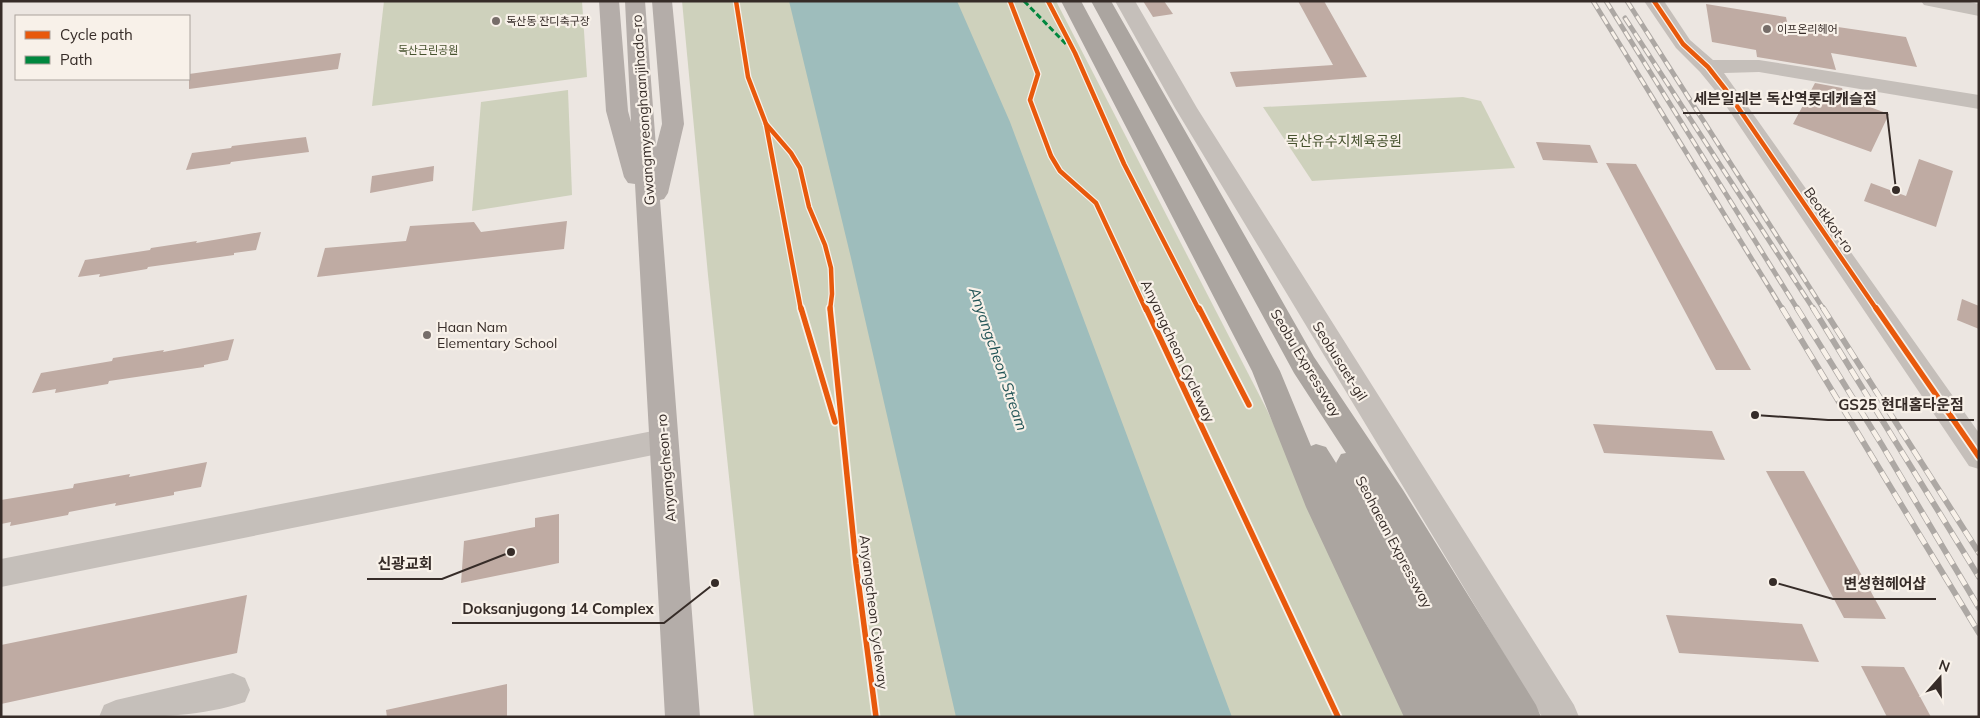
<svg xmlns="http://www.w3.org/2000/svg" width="1980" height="718" viewBox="0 0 1980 718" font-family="Mulish,'Noto Sans KR',sans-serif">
<rect width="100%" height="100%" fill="#ece6e1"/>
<!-- green -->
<g fill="#ced1bc">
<polygon points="384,1 582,1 587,77 372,106"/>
<polygon points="682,1 1056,1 1267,410 1411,717 754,717 708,275"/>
<polygon points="568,90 572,195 472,211 481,102"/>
<polygon points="1463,97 1481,101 1515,168 1312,181 1263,107"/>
</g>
<!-- water -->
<polygon fill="#9ebdbc" points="789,1 957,1 1010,122 1232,717 956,717 851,258"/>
<!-- building -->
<g fill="#bfaba3">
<polygon points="1143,1 1164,1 1173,14 1153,17"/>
<polygon points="1298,1 1324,1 1367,77 1236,87 1230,72 1333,65"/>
<polygon points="1706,4 1786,17 1788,27 1833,33 1831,26 1906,37 1917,67 1831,53 1836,70 1757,57 1756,50 1712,42"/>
<polygon points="341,53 338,69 189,89 189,74"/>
<polygon points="1815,83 1842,88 1845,98 1889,114 1871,152 1793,124"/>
<polygon points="306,137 309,152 231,162 230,164 186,170 192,153 231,148 232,146"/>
<polygon points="1536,142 1590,145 1598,163 1543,160"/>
<polygon points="1919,159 1953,171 1936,227 1864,201 1871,183 1906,196"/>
<polygon points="1606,163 1636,164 1751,370 1716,370"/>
<polygon points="434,166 433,181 370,193 372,176"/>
<polygon points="567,221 564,249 317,277 325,248 406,241 410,226 474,222 481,232"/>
<polygon points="261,232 256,250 234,253 234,255 148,267 147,269 99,277 100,274 78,277 85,260 150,250 151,248 197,241 196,243"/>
<polygon points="1962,299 1979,306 1979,329 1957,320"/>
<polygon points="234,339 228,360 204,365 204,367 109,381 108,384 55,393 56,389 32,393 41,373 112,361 113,358 164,350 163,352"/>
<polygon points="1593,424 1712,431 1725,460 1604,453"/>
<polygon points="207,462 201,487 174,492 174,495 115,506 116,503 69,512 68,515 10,526 11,522 1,524 1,500 73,488 74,484 91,481 130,474 129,477"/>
<polygon points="1766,471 1804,471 1886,619 1844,618"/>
<polygon points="559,514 559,563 461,583 464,541 535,527 535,518"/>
<polygon points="247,595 237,653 1,704 1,645"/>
<polygon points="1666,615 1802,624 1819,662 1679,653"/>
<polygon points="1861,666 1904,667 1931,717 1887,717"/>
<polygon points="507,684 507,717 387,717 386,710"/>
</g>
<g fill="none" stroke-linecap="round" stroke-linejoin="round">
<!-- minor -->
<g fill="#c5bfba" fill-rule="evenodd">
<polygon points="1115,1 1135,1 1197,108 1574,705 1579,717 1542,717 1175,108"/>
<polygon points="1644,1 1664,1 1690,40 1713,60 1759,60 1979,95 1979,109 1759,72 1724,73 1979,433 1979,469 1969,466 1718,94 1700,72 1676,48"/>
<polygon points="1921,1 1965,1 1979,4 1979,16 1924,5"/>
<polygon points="663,429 673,433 678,441 673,449 663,453 1,587 1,559"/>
<path d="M233,673l12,5 5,12 -5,12c-49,16 -95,15 -146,15l5,-12 12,-5z"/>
</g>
<!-- major -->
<polygon fill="#b4ada9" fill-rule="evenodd" points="599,1 619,1 628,111 631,122 625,1 645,1 656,147 662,124 652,1 672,1 684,124 668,193 664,199 660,200 700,717 665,717 635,184 628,183 624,177 606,111"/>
<!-- highway -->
<polygon fill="#aba5a0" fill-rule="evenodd" points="1061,1 1081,1 1280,371 1311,446 1316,444 1326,447 1338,466 1336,463 1341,454 1346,453 1294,373 1091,1 1111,1 1314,357 1403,490 1536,705 1541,717 1404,717 1306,507 1252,371"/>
<defs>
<g id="rail-far1">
<polyline points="1593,1 1783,310"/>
<polyline points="1606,1 1798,310"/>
<polyline points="1627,1 1824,310"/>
<polyline points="1625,18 1814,310"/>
</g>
<g id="rail">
<polyline points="1782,308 1979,633"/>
<polyline points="1797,308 1882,445 1979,608"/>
<polyline points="1813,308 1979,577"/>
<polyline points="1823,308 1979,553"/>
</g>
</defs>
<!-- rail-far1 casing -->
<use href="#rail-far1" stroke="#ada8a4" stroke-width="5"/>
<!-- rail casing -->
<use href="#rail" stroke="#ada8a4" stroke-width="6"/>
<!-- rail-far1 -->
<use href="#rail-far1" stroke="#f8f1e9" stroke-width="3" stroke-dasharray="9" stroke-linecap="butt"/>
<!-- rail -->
<use href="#rail" stroke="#f8f1e9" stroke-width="4.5" stroke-dasharray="12" stroke-linecap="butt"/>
<!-- quiet -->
<polyline stroke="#00873e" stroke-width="3" stroke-dasharray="6 3" stroke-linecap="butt" points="1024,1 1066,44"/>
<defs>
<g id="cycleway-far1">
<polyline points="736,1 748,77 766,124 801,310"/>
<polyline points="1010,1 1038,74 1030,100 1051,156 1060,171 1096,203 1146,310"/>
<polyline points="1048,1 1075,53 1124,164 1199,310"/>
<polyline points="1654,1 1683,44 1708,67 1726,90 1877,310"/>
<polyline points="766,124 791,153 800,168 809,207 825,245 831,268 832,294 830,310"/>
</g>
<g id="cycleway">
<polyline points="801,308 835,422"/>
<polyline points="830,308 856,564 876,717"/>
<polyline points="1146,308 1338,717"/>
<polyline points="1199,308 1249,405"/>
<polyline points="1876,308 1979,457"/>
</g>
</defs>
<!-- cycleway-far1 casing -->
<use href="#cycleway-far1" stroke="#f8f1e9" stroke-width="7"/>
<!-- cycleway casing -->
<use href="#cycleway" stroke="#f8f1e9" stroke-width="9"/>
<!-- cycleway-far1 -->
<use href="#cycleway-far1" stroke="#e8590c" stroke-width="4.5"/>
<!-- cycleway -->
<use href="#cycleway" stroke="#e8590c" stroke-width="5.5"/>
</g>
<!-- markers -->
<g fill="#766d69" stroke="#f8f1e9" stroke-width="2">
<circle cx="496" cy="21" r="5"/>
<circle cx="1767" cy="29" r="5"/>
<circle cx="427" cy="335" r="5"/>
</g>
<g text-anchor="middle" stroke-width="4.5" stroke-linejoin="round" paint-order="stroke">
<!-- far-poi labels -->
<g font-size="11" fill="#362c28" stroke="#f8f1e9" text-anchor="start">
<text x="506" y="25">독산동 잔디축구장</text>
<text x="1777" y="33">이프온리헤어</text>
</g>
<!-- far-park labels -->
<g font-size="11" fill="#46522e" stroke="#f8f1e9">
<text x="428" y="54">독산근린공원</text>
</g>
<!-- street labels -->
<g font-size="14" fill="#362c28" stroke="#f8f1e9">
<text transform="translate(643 110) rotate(-94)" y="5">Gwangmyeonghaanjihado-ro</text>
<text transform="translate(1829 220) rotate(55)" y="5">Beotkkot-ro</text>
<text transform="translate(1178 351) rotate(65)" y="5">Anyangcheon Cycleway</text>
<text transform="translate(1340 361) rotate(58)" y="5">Seobusaet-gil</text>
<text transform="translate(1306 363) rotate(59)" y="5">Seobu Expressway</text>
<text transform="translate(666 468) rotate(-95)" y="5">Anyangcheon-ro</text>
<text transform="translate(1394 542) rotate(62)" y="5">Seohaean Expressway</text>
<text transform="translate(874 612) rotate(83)" y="5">Anyangcheon Cycleway</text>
</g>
<!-- park labels -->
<g font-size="14" fill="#46522e" stroke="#f8f1e9">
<text x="1344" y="146">독산유수지체육공원</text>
</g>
<!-- poi labels -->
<g font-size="14" fill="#362c28" stroke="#f8f1e9" text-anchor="start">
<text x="437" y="332">Haan Nam<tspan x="437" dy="16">Elementary School</tspan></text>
</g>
<!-- water labels -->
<g font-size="15" font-style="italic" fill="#205355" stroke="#f8f1e9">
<text transform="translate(998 359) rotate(71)" y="5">Anyangcheon Stream</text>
</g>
</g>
<!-- callouts -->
<path fill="none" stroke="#362c28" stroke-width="2" d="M1896 190L1887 113H1683M1755 415L1828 420H1974M511 552L442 579H367M1773 582L1833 599H1936M715 583L664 623H452"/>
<g fill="#362c28" stroke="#f8f1e9" stroke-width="2">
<circle cx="1896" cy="190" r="5"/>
<circle cx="1755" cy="415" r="5"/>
<circle cx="511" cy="552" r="5"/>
<circle cx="1773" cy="582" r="5"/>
<circle cx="715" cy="583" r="5"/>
</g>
<g font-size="15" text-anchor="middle" font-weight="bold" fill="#362c28" stroke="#f8f1e9" stroke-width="4.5" stroke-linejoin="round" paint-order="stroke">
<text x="1785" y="104">세븐일레븐 독산역롯데캐슬점</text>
<text x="1901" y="410">GS25 현대홈타운점</text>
<text x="405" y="569">신광교회</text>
<text x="1885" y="589">변성현헤어샵</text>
<text x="558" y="614">Doksanjugong 14 Complex</text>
</g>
<!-- border -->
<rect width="1980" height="718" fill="none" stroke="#362c28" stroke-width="5"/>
<!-- legend -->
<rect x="15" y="15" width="175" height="65" fill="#f8f1e9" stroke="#aaa29c"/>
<rect x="25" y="31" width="25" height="8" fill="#e8590c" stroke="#aaa29c"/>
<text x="60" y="40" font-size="15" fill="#362c28">Cycle path</text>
<rect x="25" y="56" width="25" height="8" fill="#00873e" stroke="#aaa29c"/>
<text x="60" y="65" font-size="15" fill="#362c28">Path</text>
<!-- north arrow -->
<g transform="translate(1940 678) rotate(20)" stroke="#f8f1e9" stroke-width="4" paint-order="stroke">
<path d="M0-4L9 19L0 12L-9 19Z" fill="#362c28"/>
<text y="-8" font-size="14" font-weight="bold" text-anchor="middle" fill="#362c28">N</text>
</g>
</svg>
